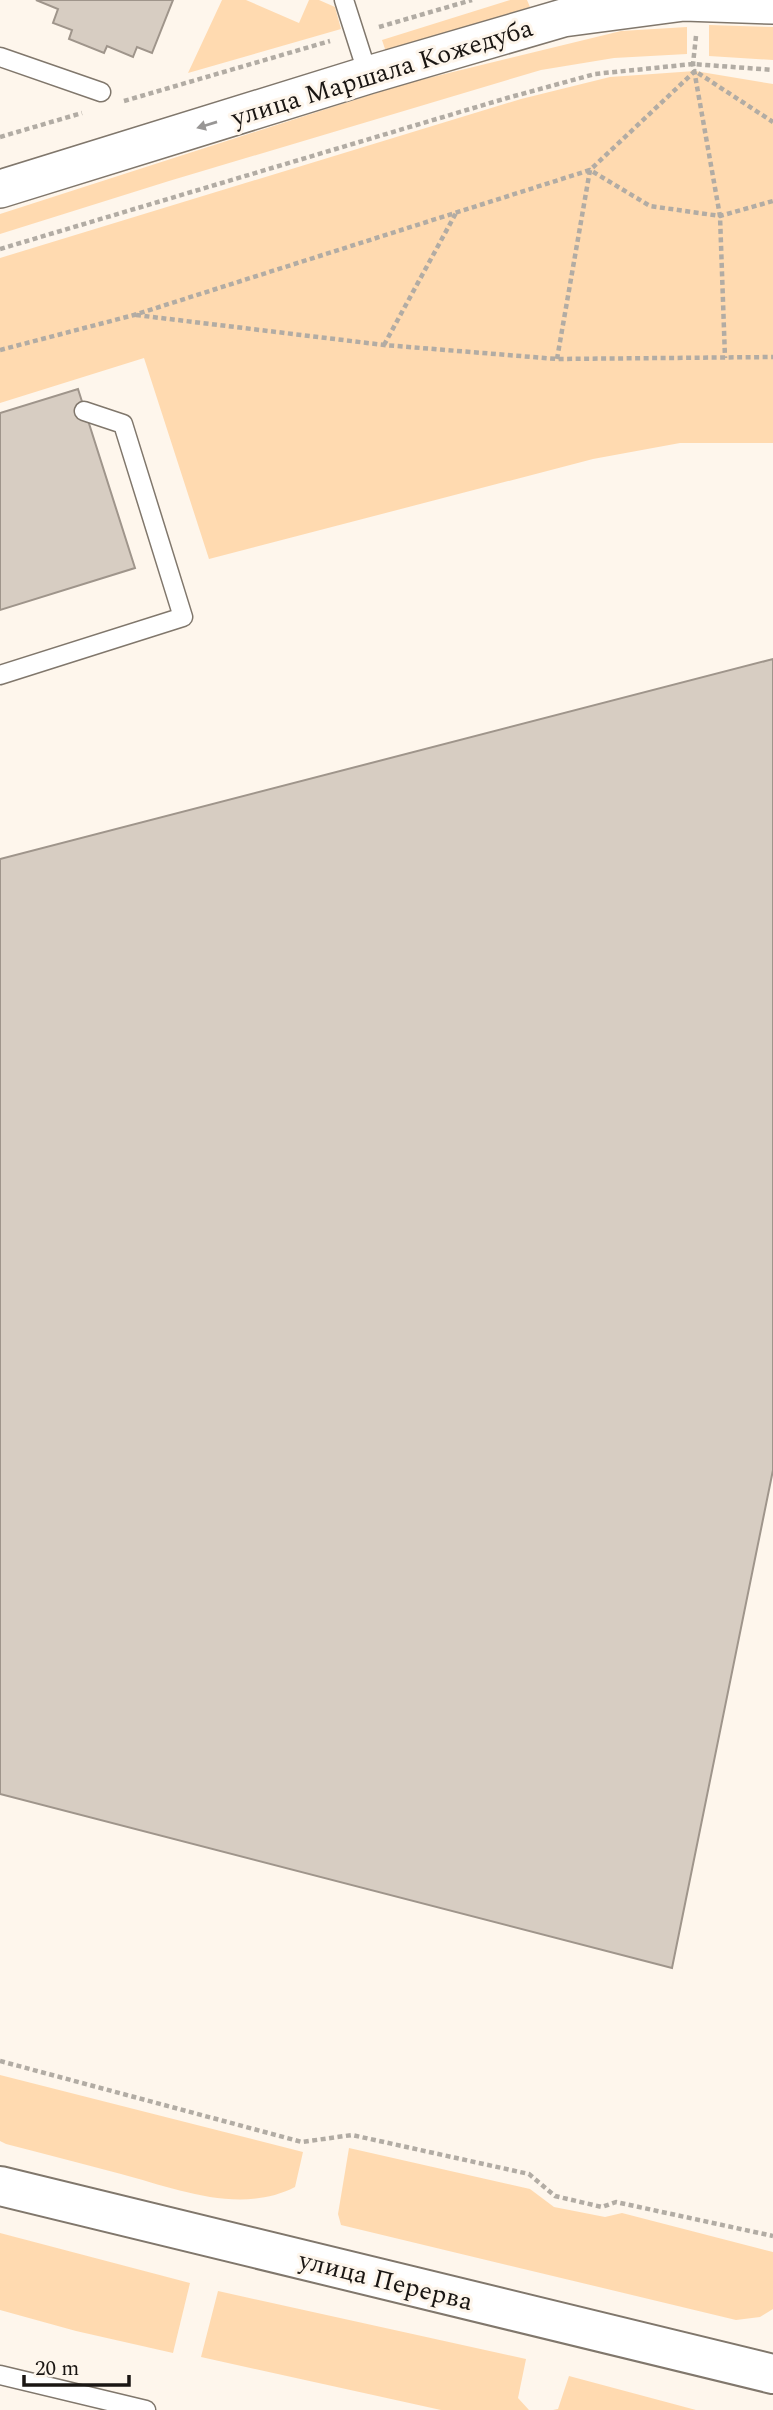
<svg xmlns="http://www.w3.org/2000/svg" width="773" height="2410" viewBox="0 0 773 2410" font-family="Spectral,serif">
<rect width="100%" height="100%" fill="#fef6ec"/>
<!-- green -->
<g fill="#ffdab0">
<polygon points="222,0 246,0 299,23 309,0 319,0 335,7 341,29 188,73"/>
<polygon points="510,0 527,0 530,7 386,52 382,40"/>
<polygon points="709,25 773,27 773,60 709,56"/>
<polygon points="687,27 687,54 614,58 541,70 169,181 0,234 0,214 404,84 621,31"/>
<polygon points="695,71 773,84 773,443 680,443 593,459 209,559 144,358 0,403 0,258 521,99 610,77"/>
<path d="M0,2075l303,77 -8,35c-55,28 -118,2 -174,-13 -38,-10 -76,-20 -115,-30l-6,-3z"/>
<polygon points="349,2148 530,2189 554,2207 605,2217 622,2213 773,2252 773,2309 760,2317 736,2320 341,2225 338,2214"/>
<polygon points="0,2233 190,2283 173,2353 76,2331 0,2310"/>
<polygon points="218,2291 526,2359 518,2398 529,2410 441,2410 201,2357"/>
<polygon points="569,2376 696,2410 553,2410 558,2409"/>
</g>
<!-- building -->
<g fill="#d7cdc2" stroke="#9f958b" stroke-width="2">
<polygon points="36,0 173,0 152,53 137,47 133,57 107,46 104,53 69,39 72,30 53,23 58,9"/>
<polygon points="78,389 135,568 0,610 0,413"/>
<polygon points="773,659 773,1470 672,1968 0,1794 0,859"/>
</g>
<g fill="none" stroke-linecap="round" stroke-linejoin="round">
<defs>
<g id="lane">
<polyline points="344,0 368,75"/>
<polyline points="0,57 101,92"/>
<polyline points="0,675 183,617 123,424 84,411"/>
<polyline points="0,2375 146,2410"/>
</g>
<polyline id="street" points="0,189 368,75 563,18 684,2 773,5"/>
<polyline id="secondary" points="0,2186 773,2374"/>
</defs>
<!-- lane casing -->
<use href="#lane" stroke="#80776c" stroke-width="21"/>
<!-- street casing -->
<use href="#street" stroke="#80776c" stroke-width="40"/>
<!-- secondary casing -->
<use href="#secondary" stroke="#80776c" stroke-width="42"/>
<!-- path -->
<g stroke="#b2aca4" stroke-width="4.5" stroke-dasharray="5 3.5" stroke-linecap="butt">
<polyline points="379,27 472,0"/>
<polyline points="696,36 693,64 720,216 725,358"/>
<polyline points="124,101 330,41"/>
<polyline points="0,137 82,113"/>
<polyline points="0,249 507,98 595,74 693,64 773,70"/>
<polyline points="136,315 384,345 557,359 773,357"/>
<polyline points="384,345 456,213"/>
<polyline points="0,350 134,315 590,170 650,206 720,216 773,201"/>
<polyline points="557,359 590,170 695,71 773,122"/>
<polyline points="0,2061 302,2142 352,2135 529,2174 555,2196 602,2207 616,2202 773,2236"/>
</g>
<!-- lane -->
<use href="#lane" stroke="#fff" stroke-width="18"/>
<!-- street -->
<use href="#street" stroke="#fff" stroke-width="37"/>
<!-- secondary -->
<use href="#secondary" stroke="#fff" stroke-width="38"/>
</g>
<!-- one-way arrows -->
<defs><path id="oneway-solid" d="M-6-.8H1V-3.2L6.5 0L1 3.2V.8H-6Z" transform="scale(1.75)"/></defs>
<use fill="#989695" href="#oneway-solid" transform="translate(207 125) rotate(163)"/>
<g text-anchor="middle" stroke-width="6" stroke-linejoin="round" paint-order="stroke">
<!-- street labels -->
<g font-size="26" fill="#1a1613" stroke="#fef6ec">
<text transform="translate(382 72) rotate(-17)" y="9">улица Маршала Кожедуба</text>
<text transform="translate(386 2280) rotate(14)" y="9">улица Перерва</text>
</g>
</g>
<!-- scale -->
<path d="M24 2375v10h105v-10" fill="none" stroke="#1a1613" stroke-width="3.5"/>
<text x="35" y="2375" font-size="21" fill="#1a1613" stroke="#fef6ec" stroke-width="5" paint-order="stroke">20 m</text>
</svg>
